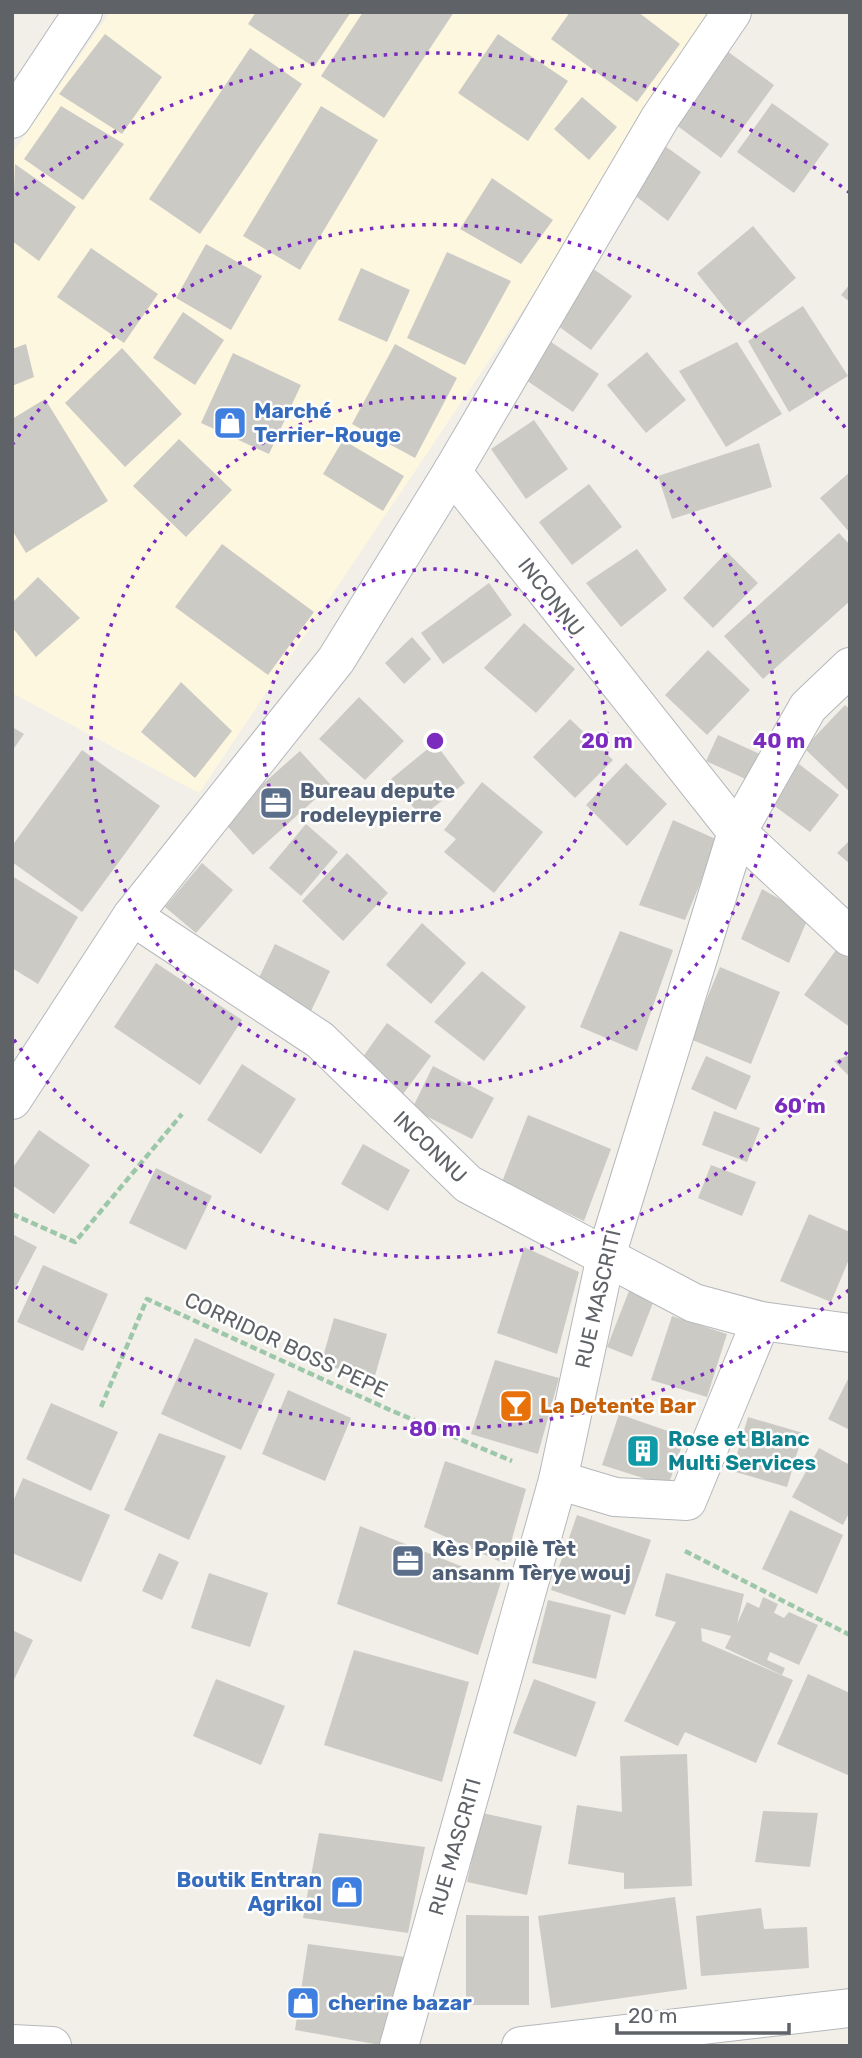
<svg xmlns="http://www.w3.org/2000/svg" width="862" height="2058" viewBox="0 0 862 2058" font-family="Rubik,sans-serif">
<rect width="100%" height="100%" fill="#f1efe8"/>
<!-- commercial -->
<polygon fill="#fef7e0" points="110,12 723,12 199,793 12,693 12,154"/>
<!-- building -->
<g fill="#cccac5">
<polygon points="256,12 351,12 314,67 248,24"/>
<polygon points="363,12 454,12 384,118 321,76"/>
<polygon points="570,12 638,12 680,44 637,102 551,39"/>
<polygon points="105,34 162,77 122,134 59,94"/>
<polygon points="498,34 568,81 528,141 458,93"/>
<polygon points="720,46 774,85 721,158 668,119"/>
<polygon points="250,48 302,84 200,234 149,199"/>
<polygon points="582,97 617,127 589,160 554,129"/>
<polygon points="772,103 829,144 794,193 737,152"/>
<polygon points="61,106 124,144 83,200 24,159"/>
<polygon points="321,106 378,140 300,270 243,236"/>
<polygon points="665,146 701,172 668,221 633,194"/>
<polygon points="15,164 76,207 39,261 12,241"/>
<polygon points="492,178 553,220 521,264 460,229"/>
<polygon points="753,226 796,278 739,326 697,273"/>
<polygon points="206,244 262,276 231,330 176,298"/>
<polygon points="91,248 158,294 124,343 57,297"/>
<polygon points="447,252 511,281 465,365 407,338"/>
<polygon points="361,268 410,290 387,342 338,320"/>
<polygon points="592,268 632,296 591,350 550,320"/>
<polygon points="850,284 850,302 841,295"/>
<polygon points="803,306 848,376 789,412 748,341"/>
<polygon points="183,312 224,340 195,385 153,358"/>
<polygon points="542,336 599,374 573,412 517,374"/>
<polygon points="737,342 782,414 726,447 679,371"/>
<polygon points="26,344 34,377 12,386 12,349"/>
<polygon points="395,344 457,378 415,458 352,424"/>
<polygon points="122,348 182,414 125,467 65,403"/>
<polygon points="647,352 686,400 646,433 607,385"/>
<polygon points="233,353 301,385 269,454 201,423"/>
<polygon points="45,399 108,501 26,553 12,530 12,419"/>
<polygon points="534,420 568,469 526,499 491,449"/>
<polygon points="179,439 232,490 186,537 133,486"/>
<polygon points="343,440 404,476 383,511 323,474"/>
<polygon points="759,443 772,487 672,519 658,476"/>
<polygon points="850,472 850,533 820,498"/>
<polygon points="589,484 622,527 572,565 539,522"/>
<polygon points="839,533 850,545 850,601 763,679 724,636"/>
<polygon points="222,544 314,612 268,675 175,607"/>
<polygon points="637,549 667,590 621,627 586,583"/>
<polygon points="727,552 758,583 713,628 683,598"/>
<polygon points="38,577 80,618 36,657 12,627 12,603"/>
<polygon points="489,583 512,615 443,664 421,633"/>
<polygon points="524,623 575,669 536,713 484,668"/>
<polygon points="412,637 431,659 404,684 385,663"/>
<polygon points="708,650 750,690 707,735 665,695"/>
<polygon points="181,682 232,731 195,778 141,732"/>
<polygon points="359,697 404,741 365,780 319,739"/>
<polygon points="845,705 850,709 850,792 804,748"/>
<polygon points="570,719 613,760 575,798 533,757"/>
<polygon points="12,727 24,734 12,751"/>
<polygon points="718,735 762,755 750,781 706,761"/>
<polygon points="435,743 465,783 421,817 391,779"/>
<polygon points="82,750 160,806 82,912 12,862 12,846"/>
<polygon points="300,751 331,785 253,855 222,820"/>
<polygon points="626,763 667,804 627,846 586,805"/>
<polygon points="799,764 839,795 810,832 769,802"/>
<polygon points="482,782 543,832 494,893 444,852 456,839 444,830"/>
<polygon points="673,820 718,840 685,920 639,905"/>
<polygon points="306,824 338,852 301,896 269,868"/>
<polygon points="850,840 850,864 837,853"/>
<polygon points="347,853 388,893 343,941 302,901"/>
<polygon points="202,863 233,890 196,933 165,907"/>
<polygon points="12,876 78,917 38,984 12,968"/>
<polygon points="762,889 809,916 789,963 741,939"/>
<polygon points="422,923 466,963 431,1004 386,965"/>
<polygon points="620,931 673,950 637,1051 580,1027"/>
<polygon points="275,944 330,971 311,1011 256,984"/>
<polygon points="836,950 850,959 850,1027 804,995"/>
<polygon points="156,963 242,1020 200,1085 114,1027"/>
<polygon points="720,967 780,992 751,1064 690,1039"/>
<polygon points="482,971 526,1007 484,1061 434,1022"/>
<polygon points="387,1023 431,1056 398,1101 355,1068"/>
<polygon points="850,1055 850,1077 834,1061"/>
<polygon points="706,1056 751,1076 736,1110 691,1089"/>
<polygon points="242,1064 296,1099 261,1154 207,1120"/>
<polygon points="433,1066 494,1098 472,1139 412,1109"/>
<polygon points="714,1111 760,1128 747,1162 702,1145"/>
<polygon points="528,1115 611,1149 584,1221 502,1182"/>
<polygon points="39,1130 90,1165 54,1214 12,1185 12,1169"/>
<polygon points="363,1144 410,1170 388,1211 341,1184"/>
<polygon points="711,1165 756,1182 742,1216 698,1198"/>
<polygon points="156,1168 212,1196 186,1250 129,1223"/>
<polygon points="809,1214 850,1232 850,1257 831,1302 780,1281"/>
<polygon points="12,1234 37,1247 12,1294"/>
<polygon points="524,1247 579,1272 557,1354 497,1333"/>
<polygon points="43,1265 108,1294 83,1351 17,1322"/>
<polygon points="629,1291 654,1300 632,1357 607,1347"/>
<polygon points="672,1316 727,1334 707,1397 651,1380"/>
<polygon points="334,1318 387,1334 374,1379 321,1364"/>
<polygon points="195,1338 275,1374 241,1450 161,1414"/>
<polygon points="495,1360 559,1378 538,1454 471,1434"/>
<polygon points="850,1375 850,1430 828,1419"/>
<polygon points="288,1390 351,1418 325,1481 262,1454"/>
<polygon points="51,1403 118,1432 91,1491 26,1459"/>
<polygon points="619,1414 685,1437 668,1486 602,1465"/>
<polygon points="748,1417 803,1433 787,1487 732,1471"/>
<polygon points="159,1433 226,1456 189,1540 124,1510"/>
<polygon points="819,1448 850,1465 850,1511 843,1525 792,1497"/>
<polygon points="445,1461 526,1489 505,1564 424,1527"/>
<polygon points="23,1478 110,1515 81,1582 12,1553 12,1504"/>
<polygon points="790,1510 843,1535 817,1594 762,1569"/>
<polygon points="577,1515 651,1540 625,1615 551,1590"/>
<polygon points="360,1526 501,1582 478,1655 337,1604"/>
<polygon points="159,1553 179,1562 162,1600 142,1591"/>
<polygon points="209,1573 268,1593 250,1647 191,1628"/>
<polygon points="666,1573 744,1594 737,1624 747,1602 759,1608 763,1597 778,1604 774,1613 784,1618 789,1612 818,1625 799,1665 770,1652 767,1660 785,1668 782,1675 725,1648 731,1636 701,1628 702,1641 793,1680 756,1763 685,1732 678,1746 624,1721 676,1622 655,1616"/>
<polygon points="548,1600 611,1615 596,1679 532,1663"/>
<polygon points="12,1630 33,1640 12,1684"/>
<polygon points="354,1650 469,1682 442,1782 324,1745"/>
<polygon points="808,1674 850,1693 850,1776 777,1744"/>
<polygon points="216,1679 285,1706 261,1765 193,1736"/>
<polygon points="534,1679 596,1702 576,1757 513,1733"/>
<polygon points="687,1754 692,1886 624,1889 624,1873 568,1864 577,1805 622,1812 620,1756"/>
<polygon points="763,1811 818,1813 810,1867 755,1862"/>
<polygon points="482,1813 542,1826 527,1895 467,1882"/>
<polygon points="319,1833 425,1847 408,1933 303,1918"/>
<polygon points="675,1897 687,1989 551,2008 538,1916"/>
<polygon points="761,1908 764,1929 807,1927 809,1968 701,1976 696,1916"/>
<polygon points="466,1915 529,1916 529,2005 466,2005"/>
<polygon points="308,1944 405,1957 386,2046 295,2030"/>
</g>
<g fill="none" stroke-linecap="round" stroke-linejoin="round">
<defs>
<g id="minor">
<polyline points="12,119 83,12"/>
<polyline points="452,472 737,832 850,937"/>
<polyline points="132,916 320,1040 468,1184 694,1303 761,1321 850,1333"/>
<polyline points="12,1100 132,916 336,660 452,472 660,118 732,12"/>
<polyline points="558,1480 615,1497 687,1501 761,1321"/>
<polyline points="12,2044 52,2046"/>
<polyline points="399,2046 558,1480 606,1256 737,832 808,707 850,667"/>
<polyline points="521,2046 850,2008"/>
</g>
</defs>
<!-- minor casing -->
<use href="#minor" stroke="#b5b8bc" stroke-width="40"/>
<!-- path -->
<g stroke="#9cc7a9" stroke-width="4.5" stroke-dasharray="7 3.5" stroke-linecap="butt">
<polyline points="12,1214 75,1242 182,1114"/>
<polyline points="101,1407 147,1299 390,1410 512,1461"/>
<polyline points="685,1551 850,1635"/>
</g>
<!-- minor -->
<use href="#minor" stroke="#fff" stroke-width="38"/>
</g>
<!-- distance rings -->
<g fill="none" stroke="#7b2cbf" stroke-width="3.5" stroke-dasharray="3.5 7">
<circle cx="435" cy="741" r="172"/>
<circle cx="435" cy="741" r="344"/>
<path d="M847 1052A516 516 0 0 1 12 1037M12 445A516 516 0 0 1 847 430"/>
<path d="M849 1290A688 688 0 0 1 16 1287M16 195A688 688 0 0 1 849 192"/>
</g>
<!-- icons -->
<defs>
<symbol id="shop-square" viewBox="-11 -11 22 22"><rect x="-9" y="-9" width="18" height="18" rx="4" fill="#3f7fe0" stroke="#fff"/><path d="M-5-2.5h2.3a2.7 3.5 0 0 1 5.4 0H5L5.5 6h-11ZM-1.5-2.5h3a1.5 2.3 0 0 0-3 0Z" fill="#fff"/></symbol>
<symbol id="office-square" viewBox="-11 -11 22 22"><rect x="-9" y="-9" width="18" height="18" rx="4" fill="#5c6f8a" stroke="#fff"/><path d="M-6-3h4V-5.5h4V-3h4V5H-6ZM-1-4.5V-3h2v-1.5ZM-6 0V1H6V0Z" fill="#fff"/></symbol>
<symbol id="bar-square" viewBox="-11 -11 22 22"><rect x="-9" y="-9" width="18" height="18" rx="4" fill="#e8710a" stroke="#fff"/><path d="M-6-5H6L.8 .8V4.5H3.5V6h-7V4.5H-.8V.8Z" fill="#fff"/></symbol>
<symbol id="building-square" viewBox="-11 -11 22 22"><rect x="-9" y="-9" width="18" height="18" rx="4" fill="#0f9aa8" stroke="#fff"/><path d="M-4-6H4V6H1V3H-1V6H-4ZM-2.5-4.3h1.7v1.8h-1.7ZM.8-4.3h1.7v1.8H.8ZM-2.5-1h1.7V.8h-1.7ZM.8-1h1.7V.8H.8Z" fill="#fff"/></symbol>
</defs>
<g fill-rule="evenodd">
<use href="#shop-square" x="211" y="404" width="38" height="38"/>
<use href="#office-square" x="257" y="784" width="38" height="38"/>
<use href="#bar-square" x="497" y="1387" width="38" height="38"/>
<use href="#building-square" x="624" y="1432" width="38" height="38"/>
<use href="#office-square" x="389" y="1542" width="38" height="38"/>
<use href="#shop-square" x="328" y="1873" width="38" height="38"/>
<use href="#shop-square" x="284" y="1984" width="38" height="38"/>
</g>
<g text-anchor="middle" stroke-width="5" stroke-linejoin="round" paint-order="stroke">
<!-- shop labels -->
<g font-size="21" font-weight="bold" fill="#366cbe" stroke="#fff" text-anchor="start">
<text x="254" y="418">Marché<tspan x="254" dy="24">Terrier-Rouge</tspan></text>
<text x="322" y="1887" text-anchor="end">Boutik Entran<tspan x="322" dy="24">Agrikol</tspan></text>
<text x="328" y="2010">cherine bazar</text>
</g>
<!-- street labels -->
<g font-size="21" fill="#5f6368" stroke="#fff">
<text transform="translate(551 597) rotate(52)" y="7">INCONNU</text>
<text transform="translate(430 1147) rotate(44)" y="7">INCONNU</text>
<text transform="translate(598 1299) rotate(-77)" y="7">RUE MASCRITI</text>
<text transform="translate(286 1345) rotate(25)" y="7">CORRIDOR BOSS PEPE</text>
<text transform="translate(455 1847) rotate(-74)" y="7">RUE MASCRITI</text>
</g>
<!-- service labels -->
<g font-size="21" font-weight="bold" fill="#4e5e75" stroke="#fff" text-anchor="start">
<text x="300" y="798">Bureau depute<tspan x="300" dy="24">rodeleypierre</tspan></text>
<text x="432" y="1556">Kès Popilè Tèt<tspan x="432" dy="24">ansanm Tèrye wouj</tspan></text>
</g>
<!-- food labels -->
<g font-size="21" font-weight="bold" fill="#c56008" stroke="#fff" text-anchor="start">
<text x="540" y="1413">La Detente Bar</text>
</g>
<!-- culture labels -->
<g font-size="21" font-weight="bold" fill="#0d838f" stroke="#fff" text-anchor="start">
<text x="668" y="1446">Rose et Blanc<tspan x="668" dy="24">Multi Services</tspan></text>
</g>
</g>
<circle cx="435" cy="741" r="10" fill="#7b2cbf" stroke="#fff" stroke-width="3.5"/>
<g font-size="21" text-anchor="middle" font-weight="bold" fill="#7b2cbf" stroke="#fff" stroke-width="5" stroke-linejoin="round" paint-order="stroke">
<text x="607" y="748">20 m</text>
<text x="779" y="748">40 m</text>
<text x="800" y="1113">60 m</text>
<text x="435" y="1436">80 m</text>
</g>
<!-- border -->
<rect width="862" height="2058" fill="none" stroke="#5f6368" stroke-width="28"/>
<!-- scale -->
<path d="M617 2023v10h172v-10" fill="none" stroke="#5f6368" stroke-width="3.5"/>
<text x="628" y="2023" font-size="21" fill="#5f6368" stroke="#ffffff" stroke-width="5" paint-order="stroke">20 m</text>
</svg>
